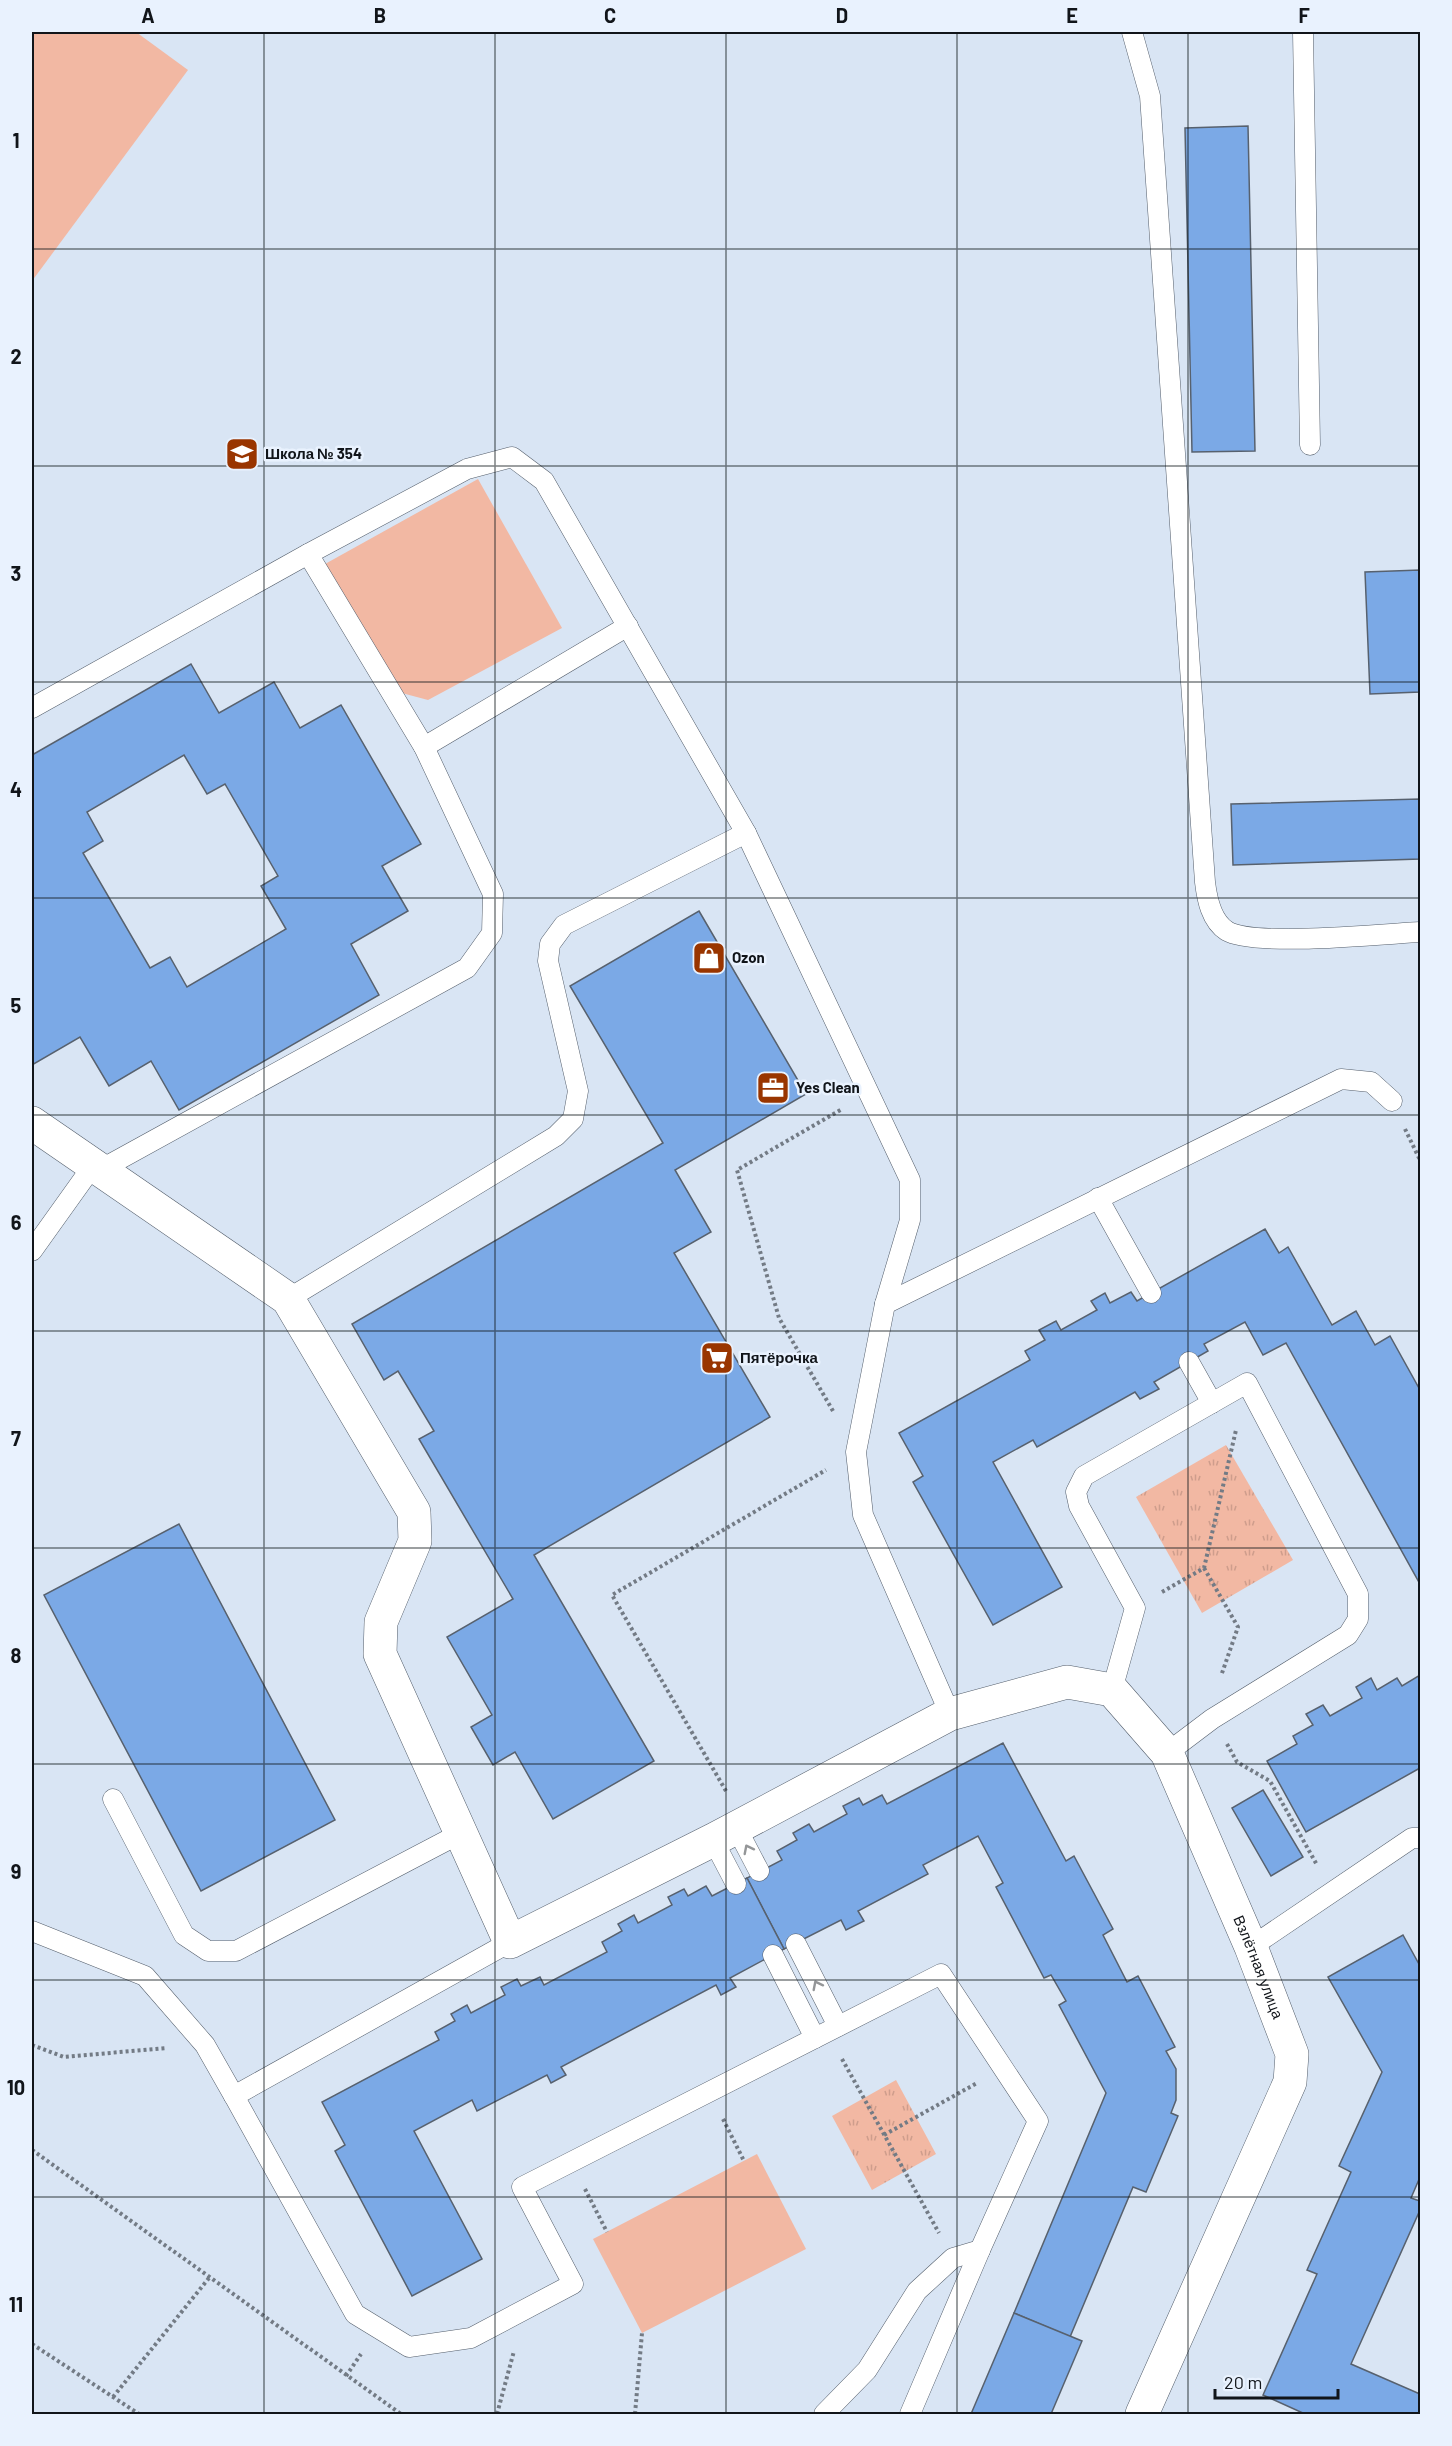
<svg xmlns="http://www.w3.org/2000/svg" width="1452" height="2446" viewBox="0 0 1452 2446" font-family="Barlow,sans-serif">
<defs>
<pattern id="park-tufts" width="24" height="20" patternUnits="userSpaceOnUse" patternTransform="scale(1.5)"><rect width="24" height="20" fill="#f2b8a3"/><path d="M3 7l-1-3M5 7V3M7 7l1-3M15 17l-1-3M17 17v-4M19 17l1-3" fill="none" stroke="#ce9d8c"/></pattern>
</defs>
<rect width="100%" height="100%" fill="#d9e5f4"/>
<!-- grass -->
<g fill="#f2b8a3">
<polygon points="32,32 136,32 188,70 32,281"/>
<polygon points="478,479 562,628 428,700 398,692 325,564"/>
<polygon points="757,2154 806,2249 642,2333 593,2239"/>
</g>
<!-- park -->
<g fill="url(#park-tufts)">
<polygon points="1226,1445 1293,1560 1202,1613 1136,1497"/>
<polygon points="896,2080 936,2154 872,2190 832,2116"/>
</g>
<!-- building -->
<g fill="#7ba9e6" stroke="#57616e" stroke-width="1.5" fill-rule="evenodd">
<polygon points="1248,126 1255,451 1192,452 1185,128"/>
<polygon points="1420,570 1420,692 1370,694 1365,572"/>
<path d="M191,664l28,49 55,-31 26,46 41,-23 80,139 -39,22 26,45 -57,33 28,51 -200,115 -28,-49 -42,25 -29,-49 -48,28v-310zM184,755l23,39 18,-10 53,92 -17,10 25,43 -99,58 -17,-30 -20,11 -67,-115 20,-12 -16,-29z"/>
<polygon points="1420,799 1420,859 1233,865 1231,804"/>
<polygon points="699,911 806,1094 675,1170 711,1232 674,1253 770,1417 534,1555 654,1761 553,1819 515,1752 493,1765 471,1727 492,1715 447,1637 513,1599 419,1439 434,1431 398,1371 384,1380 352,1324 663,1143 570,986"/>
<polygon points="1265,1229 1279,1253 1288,1247 1332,1325 1356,1311 1375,1345 1390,1336 1420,1390 1420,1584 1286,1343 1263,1355 1245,1322 1204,1344 1208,1351 1154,1382 1159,1389 1140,1399 1135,1392 1037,1447 1033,1440 993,1462 1062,1587 993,1625 913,1482 923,1476 899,1433 1030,1360 1025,1351 1045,1340 1039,1330 1056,1321 1061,1330 1097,1310 1091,1301 1105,1293 1110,1303 1131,1292 1137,1301"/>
<polygon points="179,1524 335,1820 201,1891 44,1595"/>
<polygon points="1420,1675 1420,1768 1306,1832 1267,1761 1297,1744 1293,1736 1313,1725 1306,1714 1323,1705 1330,1716 1362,1698 1356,1687 1371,1678 1377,1690 1397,1678 1402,1686"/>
<polygon points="1003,1743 1066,1861 1074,1856 1113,1929 1103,1935 1127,1982 1138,1976 1175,2047 1166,2051 1176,2069 1176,2100 1171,2113 1178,2116 1146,2192 1133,2187 1070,2337 1014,2313 1106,2093 1059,2005 1066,2001 1051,1975 1044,1978 996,1887 1003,1883 978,1836 923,1865 928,1874 858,1911 864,1921 846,1930 841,1920 784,1949 747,1878 782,1860 777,1851 797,1840 793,1833 809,1824 814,1832 847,1814 843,1806 859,1798 863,1805 882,1795 887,1804"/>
<polygon points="1263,1790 1303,1857 1271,1876 1232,1808"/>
<polygon points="747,1878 784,1949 730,1978 736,1987 721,1995 716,1985 561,2067 566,2075 551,2083 547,2075 477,2111 472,2100 414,2131 482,2259 412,2296 335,2151 345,2145 322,2102 439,2040 435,2032 455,2021 451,2014 467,2005 471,2013 505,1995 501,1987 517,1979 521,1986 540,1977 544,1985 607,1952 602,1942 622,1931 618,1924 634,1915 638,1923 672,1905 668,1897 684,1889 688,1896 706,1886 712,1896"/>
<polygon points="1403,1935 1420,1966 1420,2177 1411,2198 1420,2201 1420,2210 1351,2364 1420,2394 1420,2414 1305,2414 1263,2395 1317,2274 1307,2270 1351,2172 1339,2166 1382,2072 1328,1977"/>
<polygon points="1014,2313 1082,2341 1051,2414 971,2414"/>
</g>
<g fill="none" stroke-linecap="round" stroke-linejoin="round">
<defs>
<g id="lane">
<path d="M1132,32l18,64 55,786c2,17 6,39 22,49 27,16 156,3 193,1"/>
<polyline points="1303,32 1310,445"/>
<polyline points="32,708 308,554 467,469 512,457 544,481 746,833 910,1180 910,1220 885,1304 856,1452 863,1515 950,1714"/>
<polyline points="424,747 628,626"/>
<polyline points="98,1171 467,968 492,933 493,894 424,747 308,554"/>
<polyline points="1098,1198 1151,1293"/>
<polyline points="32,1251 92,1167"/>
<polyline points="288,1299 556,1136 573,1119 578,1091 548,961 550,944 564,925 746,833"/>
<polyline points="885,1304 1341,1079 1371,1082 1392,1101"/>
<polyline points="1189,1362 1212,1403"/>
<polyline points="1112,1690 1135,1608 1079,1506 1076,1492 1084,1476 1247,1383 1358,1594 1358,1619 1348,1635 1212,1719 1167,1753"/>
<polyline points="113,1799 184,1935 208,1951 236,1951 461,1833"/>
<polyline points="736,1827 759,1871"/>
<polyline points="713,1840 736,1884"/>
<polyline points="32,1931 145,1976 205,2045 234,2096"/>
<polyline points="510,1942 234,2096 355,2314 409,2347 471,2338 573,2284 522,2187 941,1974 1038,2121 980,2250 953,2258 917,2291 867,2370 824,2414"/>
<polyline points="796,1944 838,2026"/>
<polyline points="1251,1947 1412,1838 1420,1838"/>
<polyline points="773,1955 815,2038"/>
<polyline points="910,2414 980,2250"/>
</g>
<g id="street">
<path id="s1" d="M32,1123l256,176 126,213 1,29 -34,81 -1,32 130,288 203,-102 237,-126 117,-32 45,8 55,63 84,194 41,107 -2,28 -148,332"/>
</g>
</defs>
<!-- lane casing -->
<use href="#lane" stroke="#545e6b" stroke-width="21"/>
<!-- street casing -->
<use href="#street" stroke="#545e6b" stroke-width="34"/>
<!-- path -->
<g stroke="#737b85" stroke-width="4" stroke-dasharray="3 3" stroke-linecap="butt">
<polyline points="1405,1129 1420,1160"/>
<polyline points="833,1411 779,1318 737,1170 842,1109"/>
<polyline points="1204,1568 1238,1627 1221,1676"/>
<polyline points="1162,1592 1204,1568 1236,1430"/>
<polyline points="1227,1744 1237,1762 1270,1781 1317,1865"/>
<polyline points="726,1791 612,1595 826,1470"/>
<polyline points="32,2045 64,2057 166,2048"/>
<polyline points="842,2059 939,2233"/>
<polyline points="723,2119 744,2161"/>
<polyline points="884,2135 977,2083"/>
<polyline points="32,2150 401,2414"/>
<polyline points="585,2189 607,2232"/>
<polyline points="32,2344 139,2414"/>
<polyline points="346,2376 361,2354"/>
<polyline points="113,2397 209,2278"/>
<polyline points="497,2414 514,2351"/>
<polyline points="635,2414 642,2333"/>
</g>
<!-- lane -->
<use href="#lane" stroke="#fff" stroke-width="20"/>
<!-- street -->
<use href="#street" stroke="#fff" stroke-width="33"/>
</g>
<!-- one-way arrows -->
<defs><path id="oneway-chevron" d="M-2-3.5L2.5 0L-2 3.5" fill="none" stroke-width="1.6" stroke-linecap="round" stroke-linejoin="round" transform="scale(1.5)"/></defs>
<g stroke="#949698">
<use href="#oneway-chevron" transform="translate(748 1849) rotate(-117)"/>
<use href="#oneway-chevron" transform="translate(817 1985) rotate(-117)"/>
</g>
<!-- grid -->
<path fill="none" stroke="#11151a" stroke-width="1.5" stroke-opacity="0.55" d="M264,32v2382M495,32v2382M726,32v2382M957,32v2382M1188,32v2382M32,249h1388M32,466h1388M32,682h1388M32,898h1388M32,1115h1388M32,1331h1388M32,1548h1388M32,1764h1388M32,1980h1388M32,2197h1388"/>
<!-- icons -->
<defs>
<symbol id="school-square" viewBox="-11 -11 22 22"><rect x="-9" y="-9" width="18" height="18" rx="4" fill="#993500" stroke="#e9f2fe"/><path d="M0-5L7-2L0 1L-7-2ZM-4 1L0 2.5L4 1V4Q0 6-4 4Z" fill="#fff"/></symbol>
<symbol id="shop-square" viewBox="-11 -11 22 22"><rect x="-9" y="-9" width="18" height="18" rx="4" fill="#993500" stroke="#e9f2fe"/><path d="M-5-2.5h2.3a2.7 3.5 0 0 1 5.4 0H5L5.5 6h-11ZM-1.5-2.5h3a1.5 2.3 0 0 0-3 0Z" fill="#fff"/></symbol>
<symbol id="office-square" viewBox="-11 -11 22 22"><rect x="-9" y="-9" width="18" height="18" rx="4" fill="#993500" stroke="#e9f2fe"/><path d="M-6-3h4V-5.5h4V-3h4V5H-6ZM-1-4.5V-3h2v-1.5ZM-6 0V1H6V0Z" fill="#fff"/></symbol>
<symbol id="supermarket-square" viewBox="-11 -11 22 22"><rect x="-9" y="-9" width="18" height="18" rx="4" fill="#993500" stroke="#e9f2fe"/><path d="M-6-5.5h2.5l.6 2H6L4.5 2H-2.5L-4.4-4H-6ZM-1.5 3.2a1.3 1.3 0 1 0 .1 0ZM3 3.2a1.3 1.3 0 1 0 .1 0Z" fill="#fff"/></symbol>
</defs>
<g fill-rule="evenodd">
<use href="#school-square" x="223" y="435" width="38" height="38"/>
<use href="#shop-square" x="690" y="939" width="38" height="38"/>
<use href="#office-square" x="754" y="1069" width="38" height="38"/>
<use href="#supermarket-square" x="698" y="1339" width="38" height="38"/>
</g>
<g text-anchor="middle" stroke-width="5" stroke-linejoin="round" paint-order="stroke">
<!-- poi labels -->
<g font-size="15" font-weight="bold" fill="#11151a" stroke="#e9f2fe" text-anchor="start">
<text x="265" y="459">Школа № 354</text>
<text x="732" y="963">Ozon</text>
<text x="796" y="1093">Yes Clean</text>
<text x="740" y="1363">Пятёрочка</text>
</g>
<!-- street labels -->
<g font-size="15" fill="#11151a" stroke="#e9f2fe">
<text dy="5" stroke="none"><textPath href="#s1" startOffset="2002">Взлётная улица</textPath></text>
</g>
</g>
<!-- border -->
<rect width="1452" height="2446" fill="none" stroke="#e9f2fe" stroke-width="66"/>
<!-- scale -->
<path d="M1215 2389v9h123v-9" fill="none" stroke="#11151a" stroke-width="3"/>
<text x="1224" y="2389" font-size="18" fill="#11151a" stroke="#e9f2fe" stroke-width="4.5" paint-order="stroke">20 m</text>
<rect x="33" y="33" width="1386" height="2380" fill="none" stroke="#11151a" stroke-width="2"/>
<g font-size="20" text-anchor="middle" font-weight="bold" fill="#11151a">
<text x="148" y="23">A</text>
<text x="380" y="23">B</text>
<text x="610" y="23">C</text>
<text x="842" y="23">D</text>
<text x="1072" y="23">E</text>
<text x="1304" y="23">F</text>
<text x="16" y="148">1</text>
<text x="16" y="364">2</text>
<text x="16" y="581">3</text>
<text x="16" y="797">4</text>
<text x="16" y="1013">5</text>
<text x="16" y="1230">6</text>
<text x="16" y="1446">7</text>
<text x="16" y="1663">8</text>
<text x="16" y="1879">9</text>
<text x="16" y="2095">10</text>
<text x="16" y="2312">11</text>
</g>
</svg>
